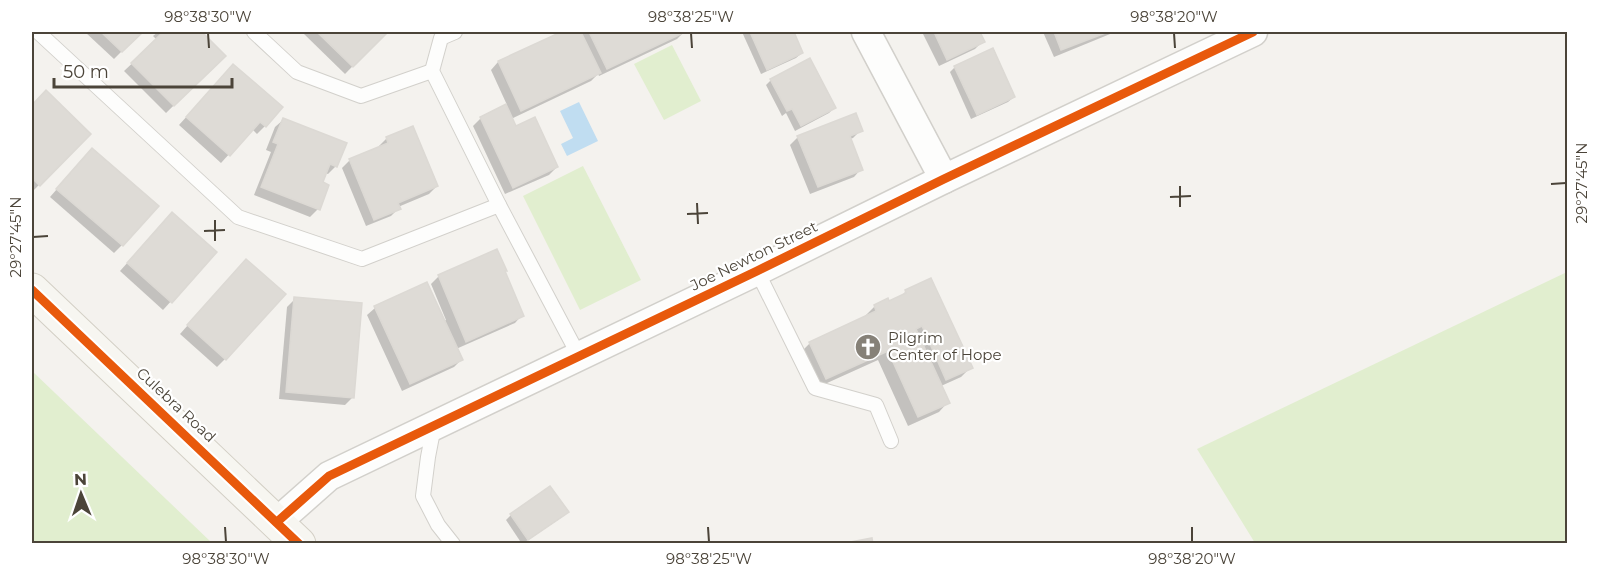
<svg xmlns="http://www.w3.org/2000/svg" width="1599" height="575" viewBox="0 0 1599 575" font-family="Montserrat,sans-serif">
<rect width="100%" height="100%" fill="#f4f2ee"/>
<!-- green -->
<g fill="#e1eecf">
<polygon points="672,45 701,101 664,120 634,64"/>
<polygon points="583,166 641,280 580,310 523,196"/>
<polygon points="1567,272 1567,543 1255,543 1197,449"/>
<polygon points="32,371 212,543 32,543"/>
</g>
<!-- water -->
<polygon fill="#c0ddf1" points="579,102 598,141 567,156 561,144 573,138 560,111"/>
<!-- shadow -->
<g fill="#0003">
<polygon points="85,32 141,32 114,59"/>
<polygon points="158,32 200,32 224,56 166,113 124,71 157,40 153,36"/>
<polygon points="304,32 386,32 345,74 303,33"/>
<polygon points="564,32 684,32 677,39 599,76 598,74 591,81 511,119 515,128 557,167 549,175 505,194 473,126 481,118 507,105 491,70 498,62"/>
<polygon points="742,32 792,32 802,53 796,58 761,74"/>
<polygon points="922,32 978,32 983,41 975,49 939,66"/>
<polygon points="1043,32 1115,32 1054,57"/>
<polygon points="955,67 1014,97 1008,102 971,119 950,72"/>
<polygon points="226,73 265,126 257,134 252,129 221,163 179,125"/>
<polygon points="771,80 834,108 829,113 795,131 786,113 782,116 766,85"/>
<polygon points="46,92 89,134 32,192 32,107"/>
<polygon points="283,120 336,166 328,174 325,173 321,183 318,209 310,217 254,195 271,152 266,150 275,127"/>
<polygon points="861,130 853,138 850,139 861,169 854,177 810,194 790,145 798,137"/>
<polygon points="387,138 437,186 429,194 398,207 399,208 391,216 366,226 342,168 350,160 380,148 379,146"/>
<polygon points="84,158 122,245 114,253 50,197"/>
<polygon points="164,222 215,253 163,310 120,271"/>
<polygon points="238,269 225,359 217,367 180,334"/>
<polygon points="503,272 522,315 515,323 456,349 461,360 454,367 402,391 367,315 375,308 444,321 446,320 431,284 439,276"/>
<polygon points="906,291 971,367 961,377 941,386 948,402 939,412 908,426 878,360 816,388 800,353 810,343 865,318 865,316 875,306 888,303 899,299"/>
<polygon points="295,299 353,397 345,405 279,399 287,307"/>
<polygon points="511,515 562,517 522,544 506,520"/>
</g>
<!-- building -->
<g fill="#dedbd6" stroke="#dcd9d4" stroke-width="1.5">
<polygon points="101,32 143,32 122,52"/>
<polygon points="163,32 202,32 226,56 174,106 131,63"/>
<polygon points="317,32 388,32 353,67"/>
<polygon points="561,32 581,32 601,73 521,111 498,61"/>
<polygon points="589,32 685,32 607,69"/>
<polygon points="750,32 794,32 803,53 767,70"/>
<polygon points="934,32 980,32 985,42 947,60"/>
<polygon points="1054,32 1108,32 1061,50"/>
<polygon points="993,48 1015,97 977,115 954,66"/>
<polygon points="810,58 836,108 801,126 792,109 787,111 770,79"/>
<polygon points="233,64 283,107 266,127 260,122 230,156 186,117"/>
<polygon points="46,90 91,134 40,186 32,178 32,105"/>
<polygon points="506,104 516,126 535,117 558,167 513,188 480,117"/>
<polygon points="856,113 863,131 850,136 863,170 818,187 797,136"/>
<polygon points="283,118 347,143 337,167 330,164 323,182 329,185 320,210 261,187 278,144 273,142"/>
<polygon points="413,126 438,186 398,203 401,209 374,220 349,159 388,143 386,137"/>
<polygon points="92,148 159,206 123,246 56,189"/>
<polygon points="172,212 217,252 172,303 127,263"/>
<polygon points="497,249 507,271 505,271 524,316 466,342 438,275"/>
<polygon points="246,259 286,294 226,360 187,325"/>
<polygon points="931,278 973,368 946,380 922,326 916,329 950,403 918,417 888,351 826,379 809,342 876,311 874,305 888,298 889,301 906,293 905,290"/>
<polygon points="427,282 463,360 410,384 374,306"/>
<polygon points="294,297 362,303 354,398 286,392"/>
<polygon points="550,486 569,512 528,540 510,514"/>
<polygon points="872,538 873,544 840,544"/>
</g>
<g fill="none" stroke-linecap="round" stroke-linejoin="round">
<defs>
<g id="service">
<polyline points="38,32 238,217 362,259 499,205 579,356"/>
<polyline points="254,32 297,72 361,96 432,71"/>
<polyline points="455,32 441,38 432,71 499,205"/>
<polyline points="757,271 815,388 876,405 891,441"/>
<polyline points="434,426 428,457 423,496 438,525 453,544"/>
</g>
<g id="minor">
<polyline points="866,32 944,179"/>
<polyline points="277,522 329,476 757,271 944,179 1253,32"/>
</g>
<polyline id="secondary" points="32,290 299,544"/>
</defs>
<!-- service casing -->
<use href="#service" stroke="#d2d0cb" stroke-width="16"/>
<!-- minor casing -->
<use href="#minor" stroke="#d2d0cb" stroke-width="31"/>
<!-- secondary casing -->
<use href="#secondary" stroke="#d3cfc5" stroke-width="35"/>
<!-- service -->
<use href="#service" stroke="#fdfdfc" stroke-width="14"/>
<!-- minor -->
<use href="#minor" stroke="#fdfdfc" stroke-width="28"/>
<!-- secondary -->
<use href="#secondary" stroke="#f7f6f1" stroke-width="33"/>
<defs>
<g id="cycleway">
<polyline points="32,290 299,544"/>
<polyline points="277,522 329,476 757,271 944,179 1253,32"/>
</g>
</defs>
<!-- cycleway casing -->
<use href="#cycleway" stroke="#fff" stroke-width="13"/>
<!-- cycleway -->
<use href="#cycleway" stroke="#e8590c" stroke-width="9"/>
</g>
<!-- ticks -->
<path fill="none" stroke="#4b4439" stroke-width="2" d="M208,33l1,15M691,33l1,15M1174,33l1,15M1551,184l15,-1M1180,186v21M1170,197l21,-1M697,203l1,21M687,214l21,-1M215,220v21M204,231l21,-1M33,237l15,-1M225,527l1,15M708,527l1,15M1192,527v15"/>
<!-- icons -->
<defs>
<symbol id="church-disc" viewBox="-11 -11 22 22"><circle r="9.5" fill="#868178" stroke="#fff"/><path d="M-1.2-6h2.4v3.5h3.3v2.4h-3.3V6h-2.4V-.1h-3.3v-2.4h3.3Z" fill="#fff"/></symbol>
</defs>
<g fill-rule="evenodd">
<use href="#church-disc" x="853" y="332" width="30" height="30"/>
</g>
<g text-anchor="middle" stroke-width="4.5" stroke-linejoin="round" paint-order="stroke">
<!-- street labels -->
<g font-size="15" fill="#4b4439" stroke="#fff">
<text transform="translate(754 256) rotate(-26)" y="5">Joe Newton Street</text>
<text transform="translate(176 405) rotate(43)" y="5">Culebra Road</text>
</g>
<!-- poi labels -->
<g font-size="15" fill="#4b4439" stroke="#fff" text-anchor="start">
<text x="888" y="343">Pilgrim<tspan x="888" dy="17">Center of Hope</tspan></text>
</g>
</g>
<!-- border -->
<rect width="1599" height="575" fill="none" stroke="#ffffff" stroke-width="66"/>
<!-- north arrow -->
<g transform="translate(81 494) rotate(358)" stroke="#ffffff" stroke-width="4.5" paint-order="stroke">
<path d="M0-4.5L10 22L0 15L-10 22Z" fill="#4b4439"/>
<text y="-9" font-size="16" font-weight="bold" text-anchor="middle" fill="#4b4439">N</text>
</g>
<!-- scale -->
<path d="M54 78v9h178v-9" fill="none" stroke="#4b4439" stroke-width="3"/>
<text x="63" y="78" font-size="18" fill="#4b4439" stroke="#ffffff" stroke-width="4.5" paint-order="stroke">50 m</text>
<rect x="33" y="33" width="1533" height="509" fill="none" stroke="#4b4439" stroke-width="2"/>
<g font-size="15" text-anchor="middle" fill="#4b4439">
<text x="208" y="22">98°38'30"W</text>
<text x="691" y="22">98°38'25"W</text>
<text x="1174" y="22">98°38'20"W</text>
<text transform="translate(1582 183) rotate(-90)" y="5">29°27'45"N</text>
<text transform="translate(16 237) rotate(-90)" y="5">29°27'45"N</text>
<text x="226" y="564">98°38'30"W</text>
<text x="709" y="564">98°38'25"W</text>
<text x="1192" y="564">98°38'20"W</text>
</g>
</svg>
